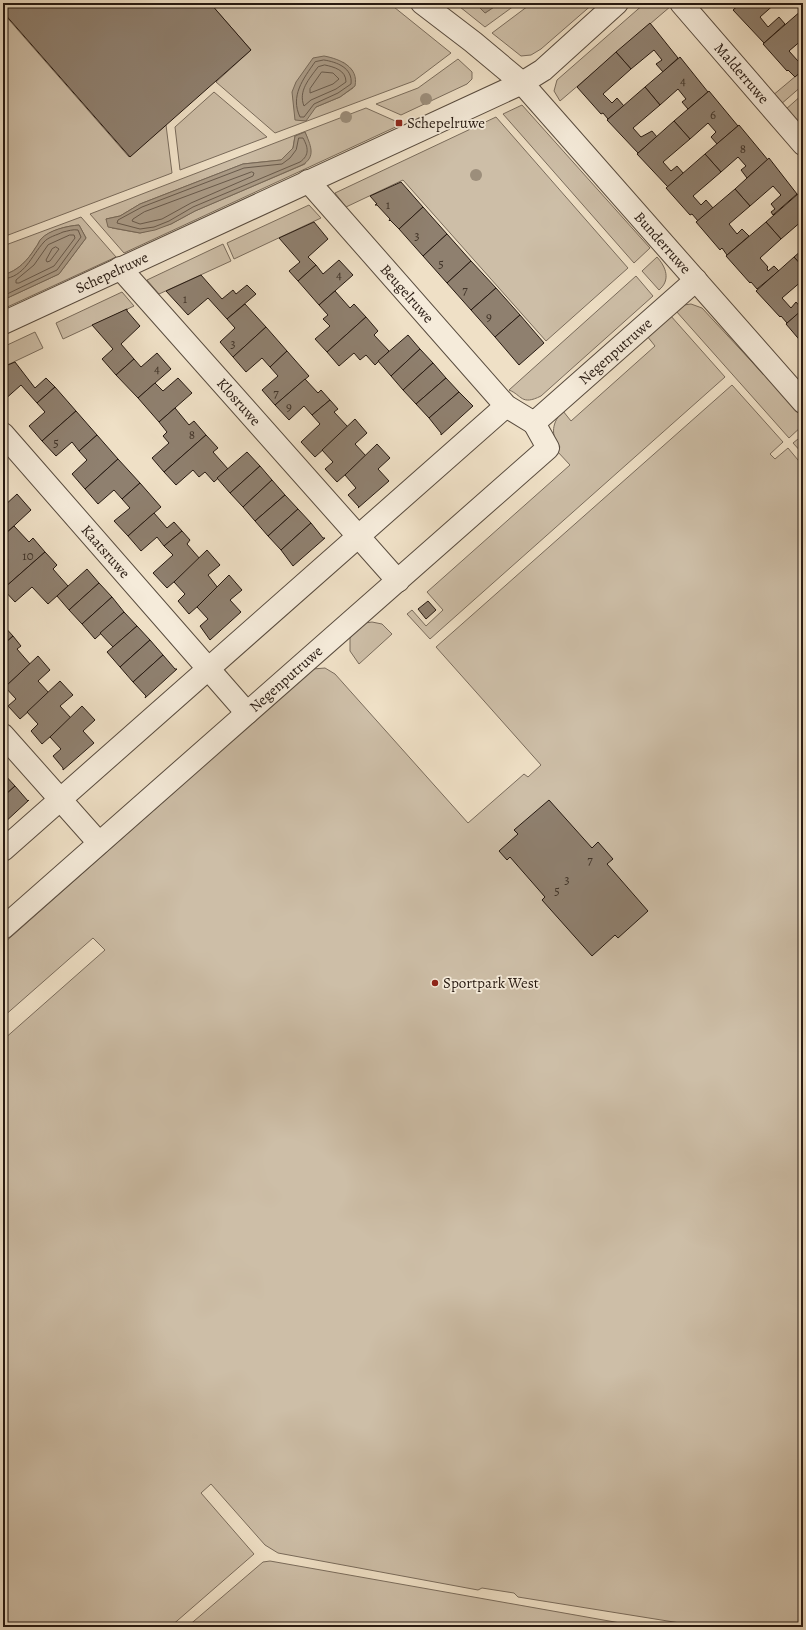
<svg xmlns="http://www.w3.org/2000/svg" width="806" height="1630" viewBox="0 0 806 1630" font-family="Alegreya,serif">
<rect width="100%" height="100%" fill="#efe0c6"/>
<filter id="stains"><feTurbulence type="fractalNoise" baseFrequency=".005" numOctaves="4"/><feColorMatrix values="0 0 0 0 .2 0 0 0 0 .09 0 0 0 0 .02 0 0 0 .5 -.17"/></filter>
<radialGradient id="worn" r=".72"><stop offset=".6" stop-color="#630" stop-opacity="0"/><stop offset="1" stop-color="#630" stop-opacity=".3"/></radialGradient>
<!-- green -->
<g fill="#cdbea7" stroke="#7a6c5c" fill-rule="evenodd">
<path d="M210,3h179l62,50 -37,28 -139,52 -59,-51 35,-32zM343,62l9,8 1,18 -13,9 -24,10z"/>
<polygon points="455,3 475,3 485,13 500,3 518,3 485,27"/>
<polygon points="532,3 594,3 541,49 531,55 521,56 492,33"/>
<polygon points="645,3 668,3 671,6 560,101 554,91 557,80"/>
<polygon points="3,13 129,157 166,125 172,173 3,237 3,196 7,192 3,187"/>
<polygon points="458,59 472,72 472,79 467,84 401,115 376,104 418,88"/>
<polygon points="803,70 803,85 780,105 772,96"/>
<polygon points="214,92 267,137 180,170 175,127"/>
<polygon points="803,94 803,131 785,110"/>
<polygon points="522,105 650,248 634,263 503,114"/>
<path d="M366,108l36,16 -278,129 -34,-39zM305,132l2,5 -2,27 -110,47 -24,13 -31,9 -28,-5 -6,-9 14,-3 20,-12 103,-40 38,-4 12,-12 2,-12z"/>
<polygon points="496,117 628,268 546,341 403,180 346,207 335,193"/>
<polygon points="309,205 321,218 234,259 227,243"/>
<path d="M81,217l35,40 -113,52v-9l56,-26 27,-36 -7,-13c-12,1 -29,5 -38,14 -2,2 -3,6 -5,8 -8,13 -18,24 -33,28v-29z"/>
<polygon points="223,244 231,261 159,294 147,280"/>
<path d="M657,257c9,10 14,23 2,33l-17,-19z"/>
<path d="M636,276l17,20 -112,100c-20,10 -19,-1 -32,-6z"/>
<polygon points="122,292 134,306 63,339 56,323"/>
<polygon points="691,304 702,308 803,417 803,425 789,438 676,311 684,305"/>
<path d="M670,315l55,62 -295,262 -23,-25 5,-4 14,16 17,-16 -16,-18 143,-127 -13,-14 3,-4c-10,-12 -8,-25 3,-36l8,10 84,-75 -8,-10z"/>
<polygon points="35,332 43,348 3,367 3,347"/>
<polygon points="732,385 783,442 770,454 775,459 788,448 803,466 803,1627 705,1627 518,1597 514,1593 482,1588 478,1590 278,1553 265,1545 211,1484 201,1493 254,1554 170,1627 3,1627 3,1040 105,950 93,938 3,1017 3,944 313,669 325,668 335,674 468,823 524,774 528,777 541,765 436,647"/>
<polygon points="803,435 803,454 793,443"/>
<polygon points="372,622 382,624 392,634 359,664 350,651 350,638 365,623"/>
<polygon points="270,1561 643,1627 187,1627 263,1562"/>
</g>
<!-- water -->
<g fill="#ab9c88" stroke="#766858">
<polygon points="475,3 500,3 485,13"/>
<path d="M324,56c16,3 35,11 31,30l-15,11 -24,10 -10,14 -11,-1 -3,-28 4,-10 17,-24z"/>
<path d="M305,132c5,12 12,25 -3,33l-107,46 -24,13 -16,6 -15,3 -32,-6 -2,-8 14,-3 20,-12 103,-40 38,-4 12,-12 2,-12z"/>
<path d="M79,225l7,13 -27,36 -56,26v-25c15,-4 25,-15 33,-28 2,-2 3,-6 5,-8 8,-9 26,-13 38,-14z"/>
</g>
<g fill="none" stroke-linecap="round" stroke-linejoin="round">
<!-- shore -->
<g stroke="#685a4c" stroke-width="1">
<path d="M324,60c13,2 29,8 27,24l-13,9 -24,11 -10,13h-4c-10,-21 3,-38 15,-55z"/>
<path d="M325,65c9,2 21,5 21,17l-10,7 -25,11 -7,6c-6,-15 5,-27 14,-39z"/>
<polygon points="322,72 333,73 339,79 333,84 310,93 310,89"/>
<path d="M299,138h4c5,9 7,17 -3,24l-107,45 -24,14 -15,6 -14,2 -23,-6 1,-3 24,-13 102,-39 38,-4 8,-6 6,-8z"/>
<polygon points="252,172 254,173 253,176 191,203 162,219 140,224 132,221 133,219 144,212"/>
<polygon points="70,235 74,235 75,238 54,266 19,283 16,283 16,280 34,265 48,245"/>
<polygon points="56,247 59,249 50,261 47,262 46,260 52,249"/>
<path d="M3,279c22,-2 28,-23 41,-37 4,-5 13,-7 19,-10 5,-1 10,-3 15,-2l3,7 -24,33 -54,26"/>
</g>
</g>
<!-- building -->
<g fill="#8f806f" stroke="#261911">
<polygon points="3,3 210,3 251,50 130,157 3,12"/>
<polygon points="730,3 741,3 735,9"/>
<polygon points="741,3 776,3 760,17 768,27 779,17 785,24 764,43 733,10"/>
<polygon points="802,10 803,39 789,51 798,61 803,57 803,70 795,77 788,70 787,71 763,44"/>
<polygon points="650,23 678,58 663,72 656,64 662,60 654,50 631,69 616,52"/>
<polygon points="616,52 631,69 603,94 612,103 617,98 624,106 608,119 603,113 601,114 577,87"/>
<polygon points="680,57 708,92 688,109 682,102 686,99 678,89 660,105 645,87"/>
<polygon points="645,87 660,105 633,128 641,137 652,131 657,137 638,153 607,120"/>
<polygon points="709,91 738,126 717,144 711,137 716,132 708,123 690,139 674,121"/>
<polygon points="674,121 690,139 663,162 671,171 677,166 684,174 668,187 637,154"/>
<polygon points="739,125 768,160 747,178 741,170 746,166 738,157 721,172 705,154"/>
<polygon points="705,154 721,172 693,196 701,205 706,200 713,208 698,221 692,214 690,215 666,188"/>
<polygon points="769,158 797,194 773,215 771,212 775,209 771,204 781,195 773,186 750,206 735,189"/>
<polygon points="401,182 423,207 399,229 390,220 389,221 390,219 377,205 375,205 377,204 370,196"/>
<polygon points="735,189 750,206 729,224 737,234 742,229 749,236 727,255 722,248 720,250 696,222"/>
<polygon points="799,193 803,198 803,220 781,239 766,222"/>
<polygon points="423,207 447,234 423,256 399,229"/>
<polygon points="314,222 328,239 308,257 316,265 298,281 289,271 300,262 279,238"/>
<polygon points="766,222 781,239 760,258 768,267 767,268 768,271 774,266 779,271 757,289 751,282 750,283 726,256"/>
<polygon points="447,234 471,261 447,283 423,256"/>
<polygon points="803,249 803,267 794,257"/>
<polygon points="794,257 803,267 803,280 782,298 791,308 796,302 803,310 787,323 781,316 780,317 756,291"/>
<polygon points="339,260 353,275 319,305 298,281 316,265 323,274"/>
<polygon points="471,261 496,288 471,310 447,283"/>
<polygon points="201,275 222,299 233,290 236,294 247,285 256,294 227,319 208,298 188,315 166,291"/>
<polygon points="496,288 520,315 495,337 471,310"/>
<polygon points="335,291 350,308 354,304 366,317 327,352 315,339 330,326 323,319 328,315 319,305"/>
<polygon points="245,304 266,327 233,357 220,342 235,328 227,319"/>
<polygon points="127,309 127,311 140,326 121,344 134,359 116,375 102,359 113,349 92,325"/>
<polygon points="803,309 803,344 786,324"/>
<polygon points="520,315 544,343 519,365 495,337"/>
<polygon points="366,317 378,331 374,335 389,351 375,365 366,355 360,360 354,353 339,366 327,352"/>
<polygon points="266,327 287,351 270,367 262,358 246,372 233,357"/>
<polygon points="408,335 420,349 391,376 378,361"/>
<polygon points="420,349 433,363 403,390 391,376"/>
<polygon points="287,351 309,376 275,405 262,390 278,376 270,367"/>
<polygon points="157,353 171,369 138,398 116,375 134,359 141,367"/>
<polygon points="15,362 35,388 46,378 55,387 37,403 21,385 3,401 3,367"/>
<polygon points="433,363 446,378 416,404 403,390"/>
<polygon points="178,378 192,393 159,422 138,398 155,383 163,391"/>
<polygon points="446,378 459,392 429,418 416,404"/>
<polygon points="305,379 318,393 321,390 330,400 312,415 304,406 289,420 275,405"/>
<polygon points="55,387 76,411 42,441 29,426 45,412 37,403"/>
<polygon points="459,392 473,406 441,435 441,433 429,418"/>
<polygon points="330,400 338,409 334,412 348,427 315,457 301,442 320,424 312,415"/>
<polygon points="175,408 189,425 194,421 206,435 164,472 152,458 169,443 163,436 167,432 159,422"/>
<polygon points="76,411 97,435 79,451 72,442 56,456 42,441"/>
<polygon points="355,419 367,433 355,444 366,456 337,482 325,469 333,462 322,450"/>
<polygon points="97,435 118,459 85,489 72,474 87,460 79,451"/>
<polygon points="206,435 218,448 213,452 228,469 214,482 205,472 199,477 193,470 176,485 164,472"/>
<polygon points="377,444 390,458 378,469 389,481 358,508 359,507 348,495 356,488 345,475"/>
<polygon points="247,452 260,466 230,493 217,478"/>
<polygon points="118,459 140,483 122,499 114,490 98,504 85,489"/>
<polygon points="260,466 272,480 243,507 230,493"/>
<polygon points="272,480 285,495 255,521 243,507"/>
<polygon points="140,483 161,507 128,536 114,521 130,508 122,499"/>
<polygon points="17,494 31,510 3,536 3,507"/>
<polygon points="285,495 298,509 268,536 255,521"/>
<polygon points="298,509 311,523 281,550 268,536"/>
<polygon points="154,513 167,528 174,522 182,531 164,546 157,537 141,551 128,536"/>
<polygon points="311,523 323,538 325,538 293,566 281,550"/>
<polygon points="14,526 29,542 33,538 45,552 3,589 3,565 8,560 3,554 7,549 3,545 3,536"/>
<polygon points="182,531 190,540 187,544 200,559 167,588 153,573 173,555 164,546"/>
<polygon points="207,550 220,565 208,575 218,588 189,614 178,601 185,594 174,582"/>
<polygon points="45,552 57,565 53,569 68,586 48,604 32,587 15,602 3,589"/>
<polygon points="87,569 99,583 69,610 57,596"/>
<polygon points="229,575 242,590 230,600 241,612 210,640 200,626 208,619 197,607"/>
<polygon points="99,583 112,597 82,624 69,610"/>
<polygon points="112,597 124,612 95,639 82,624"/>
<polygon points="428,601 436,610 426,619 418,609"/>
<polygon points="124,612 137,626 113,647 100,633"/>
<polygon points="3,625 13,636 3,645"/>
<polygon points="137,626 150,640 120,667 107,652"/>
<polygon points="13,636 21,646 17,649 30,664 3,689 3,645"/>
<polygon points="150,640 163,655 133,682 120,667"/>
<polygon points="163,655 175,669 177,669 145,698 146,696 133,682"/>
<polygon points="38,656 50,670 38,681 49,693 20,719 8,706 16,699 5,687"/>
<polygon points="60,681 73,695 60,706 71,718 42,744 31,731 38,724 27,712"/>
<polygon points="82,706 95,720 83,731 94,743 63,770 63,768 53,756 61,749 50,737"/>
<polygon points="3,773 15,786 3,797"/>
<polygon points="15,786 28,801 29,800 3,824 3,797"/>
<polygon points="549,800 592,848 598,842 613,859 607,864 648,911 618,938 615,935 592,956 542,900 545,897 510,857 507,860 499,851 518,834 514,830"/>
</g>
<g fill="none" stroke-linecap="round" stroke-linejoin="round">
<defs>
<g id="minor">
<path id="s1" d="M422,3l51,39 49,41 281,319"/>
<path id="s2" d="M681,3l122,141"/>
<path id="s3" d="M308,181l198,225 28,17 162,-143"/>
<path id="s4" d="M120,268l278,313"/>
<path id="s5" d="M3,323l519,-240 21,-13 74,-67"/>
<path id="s6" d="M3,434l244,279"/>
<polyline points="3,735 99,843"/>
<polyline points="3,850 506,406"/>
<path id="s7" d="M3,928l545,-480 -14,-25"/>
</g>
</defs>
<!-- minor casing -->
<use href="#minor" stroke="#584b3e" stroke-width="24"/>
<!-- minor -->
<use href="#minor" stroke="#f5ebda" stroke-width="22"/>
</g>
<!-- trees -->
<g fill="#9c8e7b">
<circle cx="426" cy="99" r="6"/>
<circle cx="346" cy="117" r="6"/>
<circle cx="476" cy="175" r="6"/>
</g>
<!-- markers -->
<g fill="#8f2418" stroke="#f5ebda" stroke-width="1.5">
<rect x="395" y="119" width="8" height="8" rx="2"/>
<circle cx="435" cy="983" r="4"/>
</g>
<g text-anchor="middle" stroke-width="3.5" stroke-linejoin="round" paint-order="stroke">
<!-- number labels -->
<g font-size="13" fill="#403328">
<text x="683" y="85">4</text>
<text x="713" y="119">6</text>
<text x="743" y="153">8</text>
<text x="388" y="209">1</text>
<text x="417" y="240">3</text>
<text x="441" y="268">5</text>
<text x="339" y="279">4</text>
<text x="465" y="294">7</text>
<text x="185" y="303">1</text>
<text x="489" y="321">9</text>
<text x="233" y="348">3</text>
<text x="157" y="373">4</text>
<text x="276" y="397">7</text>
<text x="289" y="411">9</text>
<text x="192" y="439">8</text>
<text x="56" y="447">5</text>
<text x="28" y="560">10</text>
<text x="590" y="864">7</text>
<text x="567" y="884">3</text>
<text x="557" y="895">5</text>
</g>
<!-- street labels -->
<g font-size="15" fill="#261911" stroke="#f5ebda">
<text dy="5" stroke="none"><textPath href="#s2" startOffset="93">Malderruwe</textPath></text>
<text dy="5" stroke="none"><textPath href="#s1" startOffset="341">Bunderruwe</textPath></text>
<text dy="5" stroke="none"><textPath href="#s5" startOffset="120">Schepelruwe</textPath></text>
<text dy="5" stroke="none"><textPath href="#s3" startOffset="150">Beugelruwe</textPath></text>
<text dy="5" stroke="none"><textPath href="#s3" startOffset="441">Negenputruwe</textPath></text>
<text dy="5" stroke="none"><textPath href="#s4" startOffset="179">Klosruwe</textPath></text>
<text dy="5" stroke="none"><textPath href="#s6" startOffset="156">Kaatsruwe</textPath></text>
<text dy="5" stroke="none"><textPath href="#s7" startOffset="377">Negenputruwe</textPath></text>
</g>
<!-- poi labels -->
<g font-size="15" fill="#261911" stroke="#f5ebda" text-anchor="start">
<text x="407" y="128">Schepelruwe</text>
<text x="443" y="988">Sportpark West</text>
</g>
</g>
<!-- margin -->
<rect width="806" height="1630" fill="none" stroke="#efe0c6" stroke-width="16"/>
<rect x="4" y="4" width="798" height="1622" fill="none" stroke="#261911" stroke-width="2"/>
<rect x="8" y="8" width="790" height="1614" fill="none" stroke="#261911"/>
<rect width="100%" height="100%" filter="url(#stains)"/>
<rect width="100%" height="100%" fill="url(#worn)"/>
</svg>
